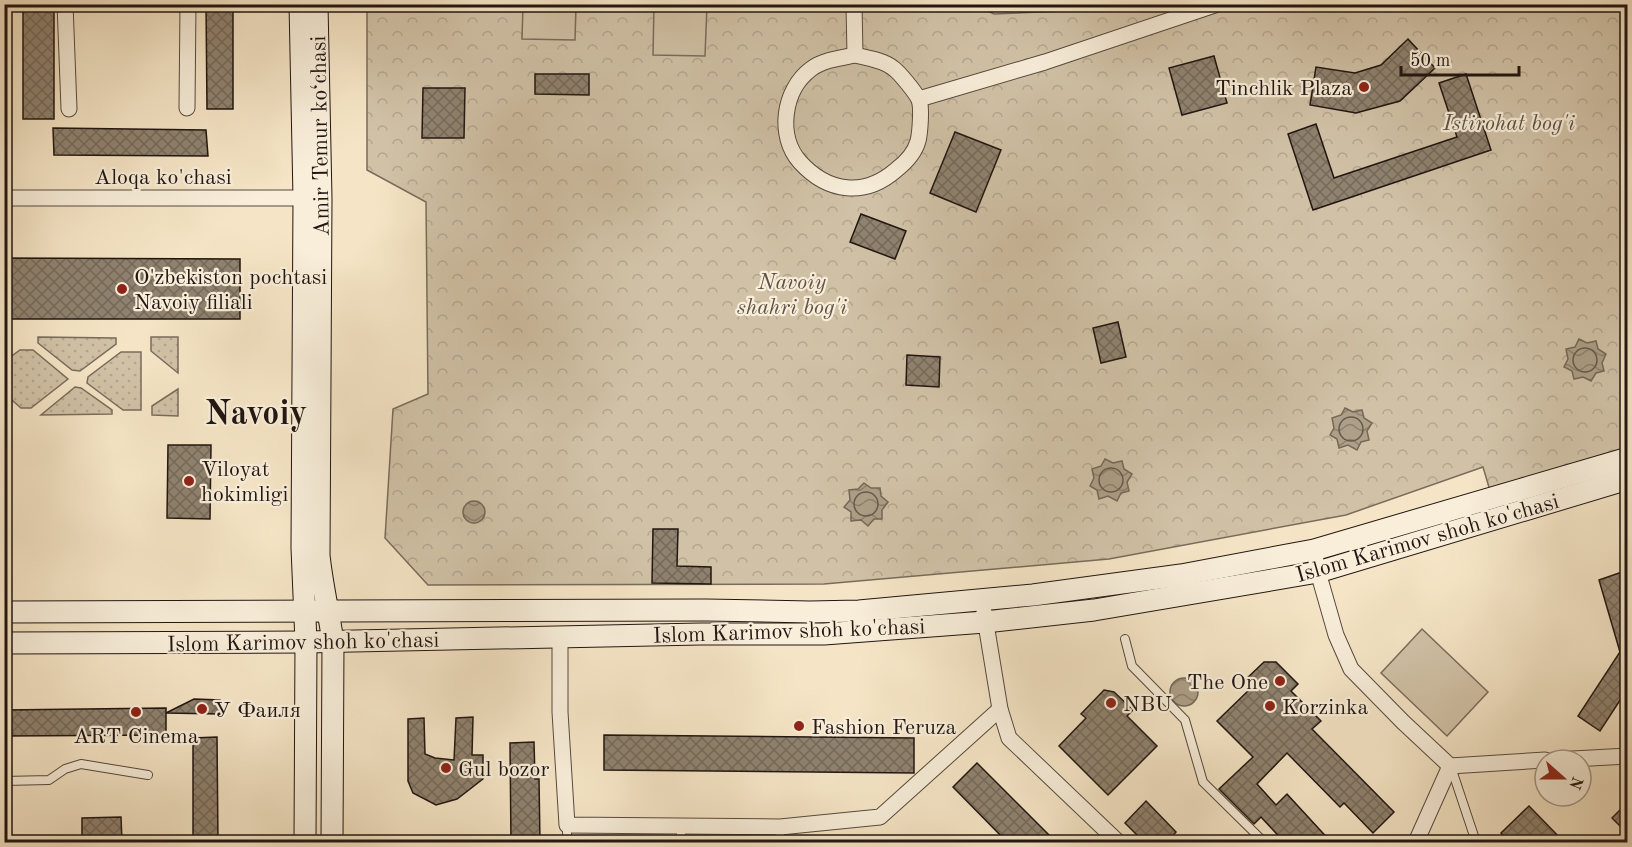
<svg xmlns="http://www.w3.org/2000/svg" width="1632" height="847" viewBox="0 0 1632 847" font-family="'Old Standard TT',serif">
<defs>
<pattern id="grass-dots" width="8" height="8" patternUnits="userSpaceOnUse" patternTransform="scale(1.5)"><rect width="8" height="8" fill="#d1c2a7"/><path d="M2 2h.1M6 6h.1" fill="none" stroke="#b3a68f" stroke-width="1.8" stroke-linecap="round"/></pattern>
<pattern id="forest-crowns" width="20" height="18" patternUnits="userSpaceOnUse" patternTransform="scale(1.5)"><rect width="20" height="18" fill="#d1c2a7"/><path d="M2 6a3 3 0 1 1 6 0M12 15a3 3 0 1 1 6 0" fill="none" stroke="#b3a68f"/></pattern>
<pattern id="water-waves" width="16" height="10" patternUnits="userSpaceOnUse" patternTransform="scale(1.5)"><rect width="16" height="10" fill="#ad9f88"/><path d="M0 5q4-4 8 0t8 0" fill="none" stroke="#8c816e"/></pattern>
<pattern id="building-cross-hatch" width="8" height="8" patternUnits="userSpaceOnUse" patternTransform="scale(1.5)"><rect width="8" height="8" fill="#8f826f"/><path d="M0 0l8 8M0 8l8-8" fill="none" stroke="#74695a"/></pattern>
</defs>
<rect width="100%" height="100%" fill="#f5e5c6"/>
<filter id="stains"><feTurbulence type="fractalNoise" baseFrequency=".00333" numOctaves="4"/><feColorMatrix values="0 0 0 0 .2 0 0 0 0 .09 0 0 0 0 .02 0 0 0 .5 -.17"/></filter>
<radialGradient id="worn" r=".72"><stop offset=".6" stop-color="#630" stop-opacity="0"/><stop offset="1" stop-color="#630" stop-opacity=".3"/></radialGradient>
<!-- grass -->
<g fill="url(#grass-dots)" stroke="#796c5c" stroke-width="1.5">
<polygon points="38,337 116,338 116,344 80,371 72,370 38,343"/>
<polygon points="151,337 178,337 178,373 151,351"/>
<polygon points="20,350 33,350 68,379 31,408 21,408 5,394 5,361"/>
<polygon points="121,352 141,352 141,410 123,410 87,383 88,377"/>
<polygon points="75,387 81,388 112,410 112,414 41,415"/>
<polygon points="178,389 178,416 152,415 152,406"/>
</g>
<!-- forest -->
<polygon fill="url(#forest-crowns)" stroke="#796c5c" stroke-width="1.5" points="973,4 994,14 1087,10 1104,4 1627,5 1627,452 1491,494 1483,467 1346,515 1109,559 824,584 428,585 385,538 393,409 428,394 426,202 367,170 367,5"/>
<!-- garden -->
<g fill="#d1c2a7" stroke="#796c5c" stroke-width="1.5">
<polygon points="523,5 576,5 575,40 522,39"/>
<polygon points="654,5 707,5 705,56 653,55"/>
<polygon points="1422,629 1488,692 1447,736 1381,673"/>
</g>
<!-- water -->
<g fill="url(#water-waves)" stroke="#756858" stroke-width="1.5">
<polygon points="1579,339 1587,343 1596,341 1598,349 1606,354 1602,363 1604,371 1596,373 1591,381 1583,377 1574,379 1572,371 1564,367 1568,359 1566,349 1575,347"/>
<polygon points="1345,408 1353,412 1362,410 1364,418 1372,423 1367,431 1369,440 1361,442 1357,450 1348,445 1339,448 1337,439 1330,435 1334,428 1332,418 1341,415"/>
<polygon points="1105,459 1113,463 1122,461 1124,469 1132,474 1127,482 1129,491 1121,493 1117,501 1108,496 1099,499 1097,490 1090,486 1094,478 1092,469 1101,466"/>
<polygon points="864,483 871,488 880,488 881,496 888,502 882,510 882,519 874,519 868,526 861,520 851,521 851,512 844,507 850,500 849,490 858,489"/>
<circle cx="474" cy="512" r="11"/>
<circle cx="1184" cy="692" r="14"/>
</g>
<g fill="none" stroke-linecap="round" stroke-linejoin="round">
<!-- shore -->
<g stroke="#675a4c" stroke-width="1.5">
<circle cx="1585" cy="360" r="12"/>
<circle cx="1351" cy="429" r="12"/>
<circle cx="1111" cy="480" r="12"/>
<circle cx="866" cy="504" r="12"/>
</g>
</g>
<!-- building -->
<g fill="url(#building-cross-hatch)" stroke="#211611" stroke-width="1.5">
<rect x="23" y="4" width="31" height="115"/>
<polygon points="206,4 233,4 233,109 207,109"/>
<polygon points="1408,39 1435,68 1400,101 1356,113 1310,105 1316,67 1355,73 1381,65"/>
<polygon points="1214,56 1227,103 1182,115 1169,68"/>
<polygon points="535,74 589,74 589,95 535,94"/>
<polygon points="1466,74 1491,150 1313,210 1288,134 1316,124 1334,178 1457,137 1439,83"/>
<polygon points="423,88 465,88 464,138 422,138"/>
<polygon points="53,128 206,130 208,156 54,155"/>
<polygon points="955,132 1001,150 976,212 930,193"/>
<polygon points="861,214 906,231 895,259 850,242"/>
<polygon points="4,258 240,259 240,319 4,319"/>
<polygon points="1118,322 1126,357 1101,363 1093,328"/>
<polygon points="907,355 940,357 939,387 906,385"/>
<polygon points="168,445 211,445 210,519 167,518"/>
<polygon points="653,529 678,529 677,566 711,567 711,584 652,583"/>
<polygon points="1622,572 1628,590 1628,688 1600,731 1578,716 1620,652 1599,580"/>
<polygon points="1264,662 1276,662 1298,684 1291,691 1321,721 1312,729 1394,812 1373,833 1344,803 1340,807 1287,753 1257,784 1276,805 1287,794 1332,843 1285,843 1261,817 1254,824 1219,789 1253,757 1217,721 1250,689 1243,682"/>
<polygon points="1104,690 1114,692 1133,710 1127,716 1157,746 1108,795 1059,746 1086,718 1081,714"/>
<polygon points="194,699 220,700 219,714 166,713"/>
<polygon points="166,708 166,735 4,736 4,710"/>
<polygon points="473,717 472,755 483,755 483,779 457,799 436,805 413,793 408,781 408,719 424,718 425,754 435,758 454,760 456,718"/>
<polygon points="604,735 914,738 914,773 604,770"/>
<polygon points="217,737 218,843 193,843 193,738"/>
<polygon points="534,742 535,779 539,779 540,843 511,843 510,743"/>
<polygon points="977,763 1057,843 1008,843 953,787"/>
<polygon points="1146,801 1176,832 1166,843 1145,843 1125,823"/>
<polygon points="1628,802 1628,834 1612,818"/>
<polygon points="1529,806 1565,843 1511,843 1501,833"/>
<polygon points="121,817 122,842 82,843 82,818"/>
</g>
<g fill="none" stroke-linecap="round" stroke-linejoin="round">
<defs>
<g id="lane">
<polyline points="1125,639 1132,666 1185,720 1203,782 1264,842"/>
<polyline points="1451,767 1476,842"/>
<polyline points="4,781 49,780 65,769 81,764 148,775"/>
<polyline points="567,825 567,842"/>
<polyline points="681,842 681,825"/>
<polyline points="780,842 780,827"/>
</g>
<g id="street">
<polyline points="65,4 69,109"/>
<polyline points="854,4 855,55"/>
<path d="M855,55c12,3 28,5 38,13 6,4 24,26 26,32 3,7 1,33 -1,41 -3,11 -13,22 -22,29 -31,27 -68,23 -96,-8 -23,-26 -17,-72 11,-93 12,-9 29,-11 44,-14z"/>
<polyline points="919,99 1045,62 1218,4"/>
<polyline points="187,108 188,4"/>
<polyline points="4,198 313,198"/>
<polyline points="1314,550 1318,572 1336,635 1351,669 1403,722 1450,766 1545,760"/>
<polyline points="984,612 1000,709 1009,738 1118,842"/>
<polyline points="560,637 560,712 567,825 780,827 880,817 1000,709"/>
<polyline points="1554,760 1628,756"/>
<polyline points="1416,842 1450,766"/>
</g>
<g id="secondary">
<polyline points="300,4 304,198 302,548 306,642 305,842"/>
<path d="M317,4l4,195 -2,356c3,30 10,58 14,87l-1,200"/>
<polyline points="4,612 706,610 810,612 859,611 1033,595 1181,575 1314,550 1628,458"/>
<polyline points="4,643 306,642 701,634 824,634 985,622 1094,610 1318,572 1628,479"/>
</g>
</defs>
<!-- lane casing -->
<use href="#lane" stroke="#564a3e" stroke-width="10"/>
<!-- street casing -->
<use href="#street" stroke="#564a3e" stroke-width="17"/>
<!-- secondary casing -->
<use href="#secondary" stroke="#211611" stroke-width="23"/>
<!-- lane -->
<use href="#lane" stroke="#f8eeda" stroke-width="8"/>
<!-- street -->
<use href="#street" stroke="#f8eeda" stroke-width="15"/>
<!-- secondary -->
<use href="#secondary" stroke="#f8eeda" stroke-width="21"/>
</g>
<!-- markers -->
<g fill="#8f2418" stroke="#f8eeda" stroke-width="2">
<circle cx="1364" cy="87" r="6"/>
<circle cx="122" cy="289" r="6"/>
<circle cx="189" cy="481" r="6"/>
<circle cx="1280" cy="681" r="6"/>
<circle cx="1111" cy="703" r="6"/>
<circle cx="1270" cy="706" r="6"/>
<circle cx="202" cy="709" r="6"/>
<circle cx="136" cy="712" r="6"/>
<circle cx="799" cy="726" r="6"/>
<circle cx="446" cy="768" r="6"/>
</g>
<g text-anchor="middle" stroke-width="4.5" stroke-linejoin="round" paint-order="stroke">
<!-- poi labels -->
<g font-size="22" fill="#211611" stroke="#f8eeda" text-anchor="start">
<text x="1352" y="95" text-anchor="end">Tinchlik Plaza</text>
<text x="134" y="284">O'zbekiston pochtasi<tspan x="134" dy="25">Navoiy filiali</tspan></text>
<text x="201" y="476">Viloyat<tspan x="201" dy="25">hokimligi</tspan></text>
<text x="1268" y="689" text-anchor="end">The One</text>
<text x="1123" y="711">NBU</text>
<text x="1282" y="714">Korzinka</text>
<text x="214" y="717">У Фаиля</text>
<text x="811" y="734">Fashion Feruza</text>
<text x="136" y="743" text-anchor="middle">ART Cinema</text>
<text x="458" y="776">Gul bozor</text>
</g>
<!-- park labels -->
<g font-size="22" font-style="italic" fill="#5f5246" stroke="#f8eeda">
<text x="1509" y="130">Istirohat bog'i</text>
<text x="792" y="289">Navoiy<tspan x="792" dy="25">shahri bog'i</tspan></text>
</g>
<!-- street labels -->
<g font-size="22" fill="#211611" stroke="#f8eeda">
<text transform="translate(319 136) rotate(-91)" y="8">Amir Temur ko‘chasi</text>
<text x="163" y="184">Aloqa ko'chasi</text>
<text transform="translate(1427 537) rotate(-16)" y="8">Islom Karimov shoh ko'chasi</text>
<text transform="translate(789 630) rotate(-2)" y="8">Islom Karimov shoh ko'chasi</text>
<text transform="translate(303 641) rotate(-1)" y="8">Islom Karimov shoh ko'chasi</text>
</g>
<!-- town labels -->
<g font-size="34" font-weight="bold" fill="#211611" stroke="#f8eeda">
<text x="256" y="424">Navoiy</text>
</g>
</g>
<!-- margin -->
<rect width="1632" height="847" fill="none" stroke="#f5e5c6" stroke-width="24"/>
<rect x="6" y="6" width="1620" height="835" fill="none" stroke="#211611" stroke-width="3"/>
<rect x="12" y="12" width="1608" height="823" fill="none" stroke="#211611" stroke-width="1.5"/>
<!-- north arrow -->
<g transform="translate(1563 778) rotate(111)"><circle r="28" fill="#f8eeda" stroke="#a2988a" stroke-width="1.5"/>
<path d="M0-4.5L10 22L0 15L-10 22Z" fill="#8f2418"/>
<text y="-9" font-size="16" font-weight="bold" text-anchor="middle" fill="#211611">N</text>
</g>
<!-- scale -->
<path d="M1401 66v9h118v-9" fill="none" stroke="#211611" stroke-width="3"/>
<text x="1410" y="66" font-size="18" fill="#211611" stroke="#f8eeda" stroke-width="4.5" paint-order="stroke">50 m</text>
<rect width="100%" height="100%" filter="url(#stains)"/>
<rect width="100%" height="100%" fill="url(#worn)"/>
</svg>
